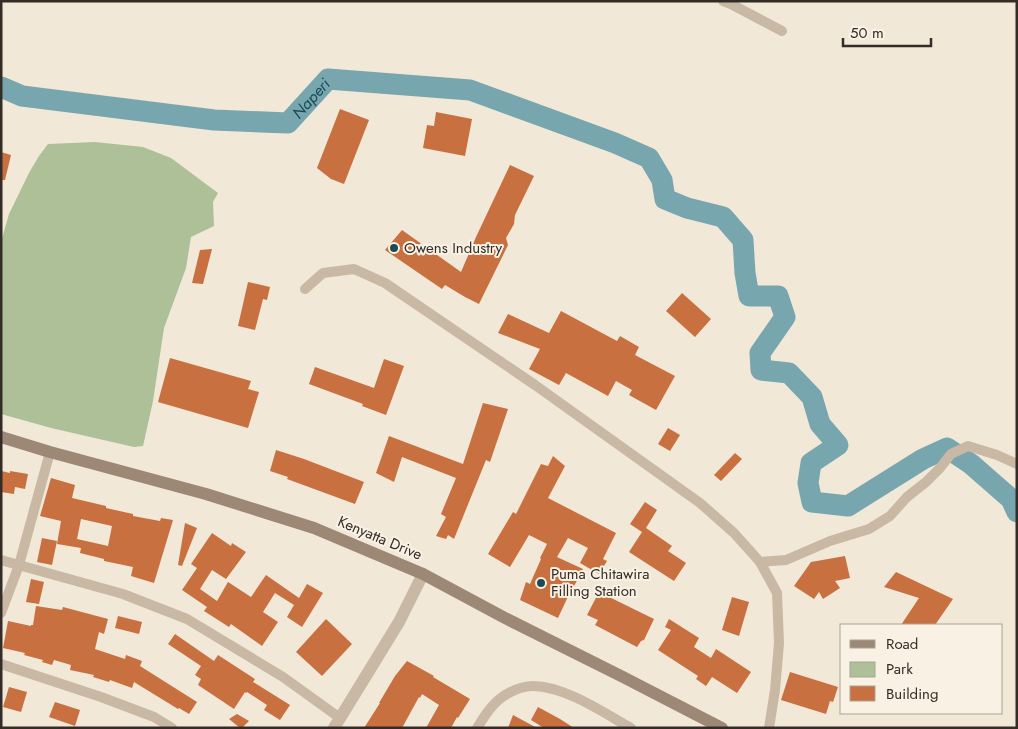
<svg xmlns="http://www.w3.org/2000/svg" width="1018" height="729" viewBox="0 0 1018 729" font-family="Jost,sans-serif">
<rect width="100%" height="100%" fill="#f1e8d8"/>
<!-- green -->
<polygon fill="#aec098" points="95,142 143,147 171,158 218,193 213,202 214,226 191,237 186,268 164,328 153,401 143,446 134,447 51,428 1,414 1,242 9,214 29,173 39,156 48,144"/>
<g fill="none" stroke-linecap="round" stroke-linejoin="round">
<!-- river -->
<path stroke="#77a6af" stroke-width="21" id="s1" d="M1,87l21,9 192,24 74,3 40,-44 142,11 145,53 34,15 13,22 3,19 22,9 36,9 20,23 2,33 4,23h29l7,21 -25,36 1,17 28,3 23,24 8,27 18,21 -27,18 -3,20 4,19 36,4 75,-47 24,-11 24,16 40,35 6,13"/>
</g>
<!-- building -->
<g fill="#c87040" fill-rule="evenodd">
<polygon points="340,109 369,120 344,184 331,179 317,168"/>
<polygon points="436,112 472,119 465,156 423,148 427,125 434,126"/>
<polygon points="1,152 11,155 5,180 1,180"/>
<polygon points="510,165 534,176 515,215 514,224 506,238 508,245 479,304 465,297 445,285 442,289 385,250 402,230 461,272 476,237"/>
<polygon points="212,249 203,284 192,283 200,250"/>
<polygon points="248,282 270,287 267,300 263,299 255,330 238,326"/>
<polygon points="682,293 711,319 695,337 666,311"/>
<polygon points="561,311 617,341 620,336 639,347 635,355 675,376 656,410 629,395 632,390 616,381 608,396 566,373 559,385 529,369 540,349 498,333 508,314 549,333"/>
<polygon points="170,358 251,381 248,389 259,392 248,428 158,402"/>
<polygon points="384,359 404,366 386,415 362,406 363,404 309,384 315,367 374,388"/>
<polygon points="483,403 508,409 490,462 486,460 454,539 448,535 446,539 436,536 446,517 441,514 456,478 402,457 394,482 376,473 389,436 463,464"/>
<polygon points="668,428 680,435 670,451 658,444"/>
<polygon points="276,450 304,459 364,482 355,504 287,479 288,477 270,471"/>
<polygon points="735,453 742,459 721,481 714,475"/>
<polygon points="553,456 565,466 548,498 616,533 603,559 607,561 599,574 580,563 588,548 568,538 557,557 583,569 573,588 572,588 558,618 520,600 526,582 530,584 541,559 540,558 547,544 529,535 510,567 488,554 513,512 516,514 541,464 548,466"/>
<polygon points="1,471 10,473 10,471 28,474 25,489 15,487 14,494 1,492"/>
<path d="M51,478l24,7 -3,13 34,8v2l27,6v2l27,5 1,-3 12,2 -19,63 -23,-7 2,-9 -29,-6v-2l-24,-6 1,-5 -24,-4 4,-23 -21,-5zM81,519l31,7 -4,20 -31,-7z"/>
<polygon points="645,502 657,510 646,528 672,546 668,551 686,563 674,581 629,552 642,532 630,524"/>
<polygon points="185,523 197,528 182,566 178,565"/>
<polygon points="212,533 231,546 232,543 246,552 226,579 212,570 200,589 217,601 228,582 251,597 266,575 299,598 307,584 323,593 302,627 287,617 294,605 275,593 263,612 278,622 262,646 231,624 229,627 204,611 207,607 182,590 197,568 191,564"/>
<polygon points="42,538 57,541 52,565 37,562"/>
<polygon points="845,556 850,578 835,581 840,588 823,599 819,592 814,599 794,586 811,562"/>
<polygon points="896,572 953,599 935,625 901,625 919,598 884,587"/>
<polygon points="31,579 44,582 39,604 26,602"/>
<polygon points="599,592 654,619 644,640 641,641 637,647 595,625 598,620 587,615"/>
<polygon points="732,597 749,602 739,636 722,630"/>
<polygon points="36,606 62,610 63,607 108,619 104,634 99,632 95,649 125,659 126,655 142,661 140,666 197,702 189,714 179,708 178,709 134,682 132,688 110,680 109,682 93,677 94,675 70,670 71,665 54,660 52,665 42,662 43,660 24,655 25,653 3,648 8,621 31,626 31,625 33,625"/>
<polygon points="118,616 142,622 139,634 115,628"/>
<polygon points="326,619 352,644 322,676 296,652"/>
<polygon points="669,619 699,638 694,647 711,658 716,649 751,672 737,693 712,677 706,686 696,679 698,676 658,650 671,630 665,627"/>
<polygon points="175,634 214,661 218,655 255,679 253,682 290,705 280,720 264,710 267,705 247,692 246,693 245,692 234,709 198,685 201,679 195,675 201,666 168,644"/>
<polygon points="407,661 434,676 433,677 470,699 458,718 457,717 451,728 426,728 439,705 422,694 420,698 419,697 402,728 364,728 380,703 379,703 395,676"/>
<polygon points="790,672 838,687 833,702 830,701 826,714 781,700"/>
<polygon points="9,687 27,692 21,712 3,707"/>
<polygon points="55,702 80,710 75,726 49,717"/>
<polygon points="538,707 560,719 574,728 544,728 531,720"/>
<polygon points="237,714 249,721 242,728 240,728 229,719"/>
<polygon points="513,715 537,728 508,728"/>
</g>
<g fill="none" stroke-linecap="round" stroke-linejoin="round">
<!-- minor -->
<g stroke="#c9b9a4" stroke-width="10">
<polyline points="723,1 731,4 782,31"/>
<polyline points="305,289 323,273 354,269 385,283 535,385 700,503 734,533 760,562 777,593 779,643 775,690 769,728"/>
<polyline points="1,560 123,594 187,619 283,677 340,718"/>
<polyline points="760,562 786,560 830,541 869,529 890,516 907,497 926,482 940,468 951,454 968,446 997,455 1017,464"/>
<polyline points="1,613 19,565 50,452"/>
<polyline points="1,664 101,697 154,717 172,728"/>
<path d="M477,728c8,-13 17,-27 30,-34 7,-4 18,-8 26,-8 32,0 71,27 98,42"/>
</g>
<!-- tertiary -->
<polyline stroke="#c9b9a4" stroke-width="12" points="334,728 399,622 423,574"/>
<!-- secondary -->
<polyline stroke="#9d8876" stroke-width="12" points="1,437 50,452 206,494 314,528 423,574 505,618 623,677 722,728"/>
</g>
<!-- markers -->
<g fill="#1b4c56" stroke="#f9f2e4" stroke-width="2">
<circle cx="394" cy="248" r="5"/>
<circle cx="541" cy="583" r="5"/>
</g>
<g text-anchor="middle" stroke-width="4" stroke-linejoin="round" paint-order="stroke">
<!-- poi labels -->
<g font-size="15" fill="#342c26" stroke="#f9f2e4" text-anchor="start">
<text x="404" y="253">Owens Industry</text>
<text x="551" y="579">Puma Chitawira<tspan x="551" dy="17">Filling Station</tspan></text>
</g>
<!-- street labels -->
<g font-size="15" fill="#342c26" stroke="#f9f2e4">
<text transform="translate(380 538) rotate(23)" y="5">Kenyatta Drive</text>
</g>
<!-- water labels -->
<g font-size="16" font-style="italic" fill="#1b4c56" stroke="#f9f2e4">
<text dy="6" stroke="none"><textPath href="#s1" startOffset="324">Naperi</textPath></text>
</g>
</g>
<!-- border -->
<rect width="1018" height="729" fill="none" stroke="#342c26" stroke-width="5"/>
<!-- legend -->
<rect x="840" y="624" width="162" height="90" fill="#f9f2e4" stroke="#aaa398"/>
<rect x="850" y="640" width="25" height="8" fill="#9d8876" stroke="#aaa398"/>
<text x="886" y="649" font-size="15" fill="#342c26">Road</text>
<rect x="850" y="662" width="25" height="15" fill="#aec098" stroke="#aaa398"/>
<text x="886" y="674" font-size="15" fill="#342c26">Park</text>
<rect x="850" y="686" width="25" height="15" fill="#c87040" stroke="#aaa398"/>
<text x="886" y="699" font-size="15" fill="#342c26">Building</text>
<!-- scale -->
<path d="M843 38v8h88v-8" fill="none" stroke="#342c26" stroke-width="2.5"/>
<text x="850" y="38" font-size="15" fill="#342c26" stroke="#f9f2e4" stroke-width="4" paint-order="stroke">50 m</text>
</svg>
